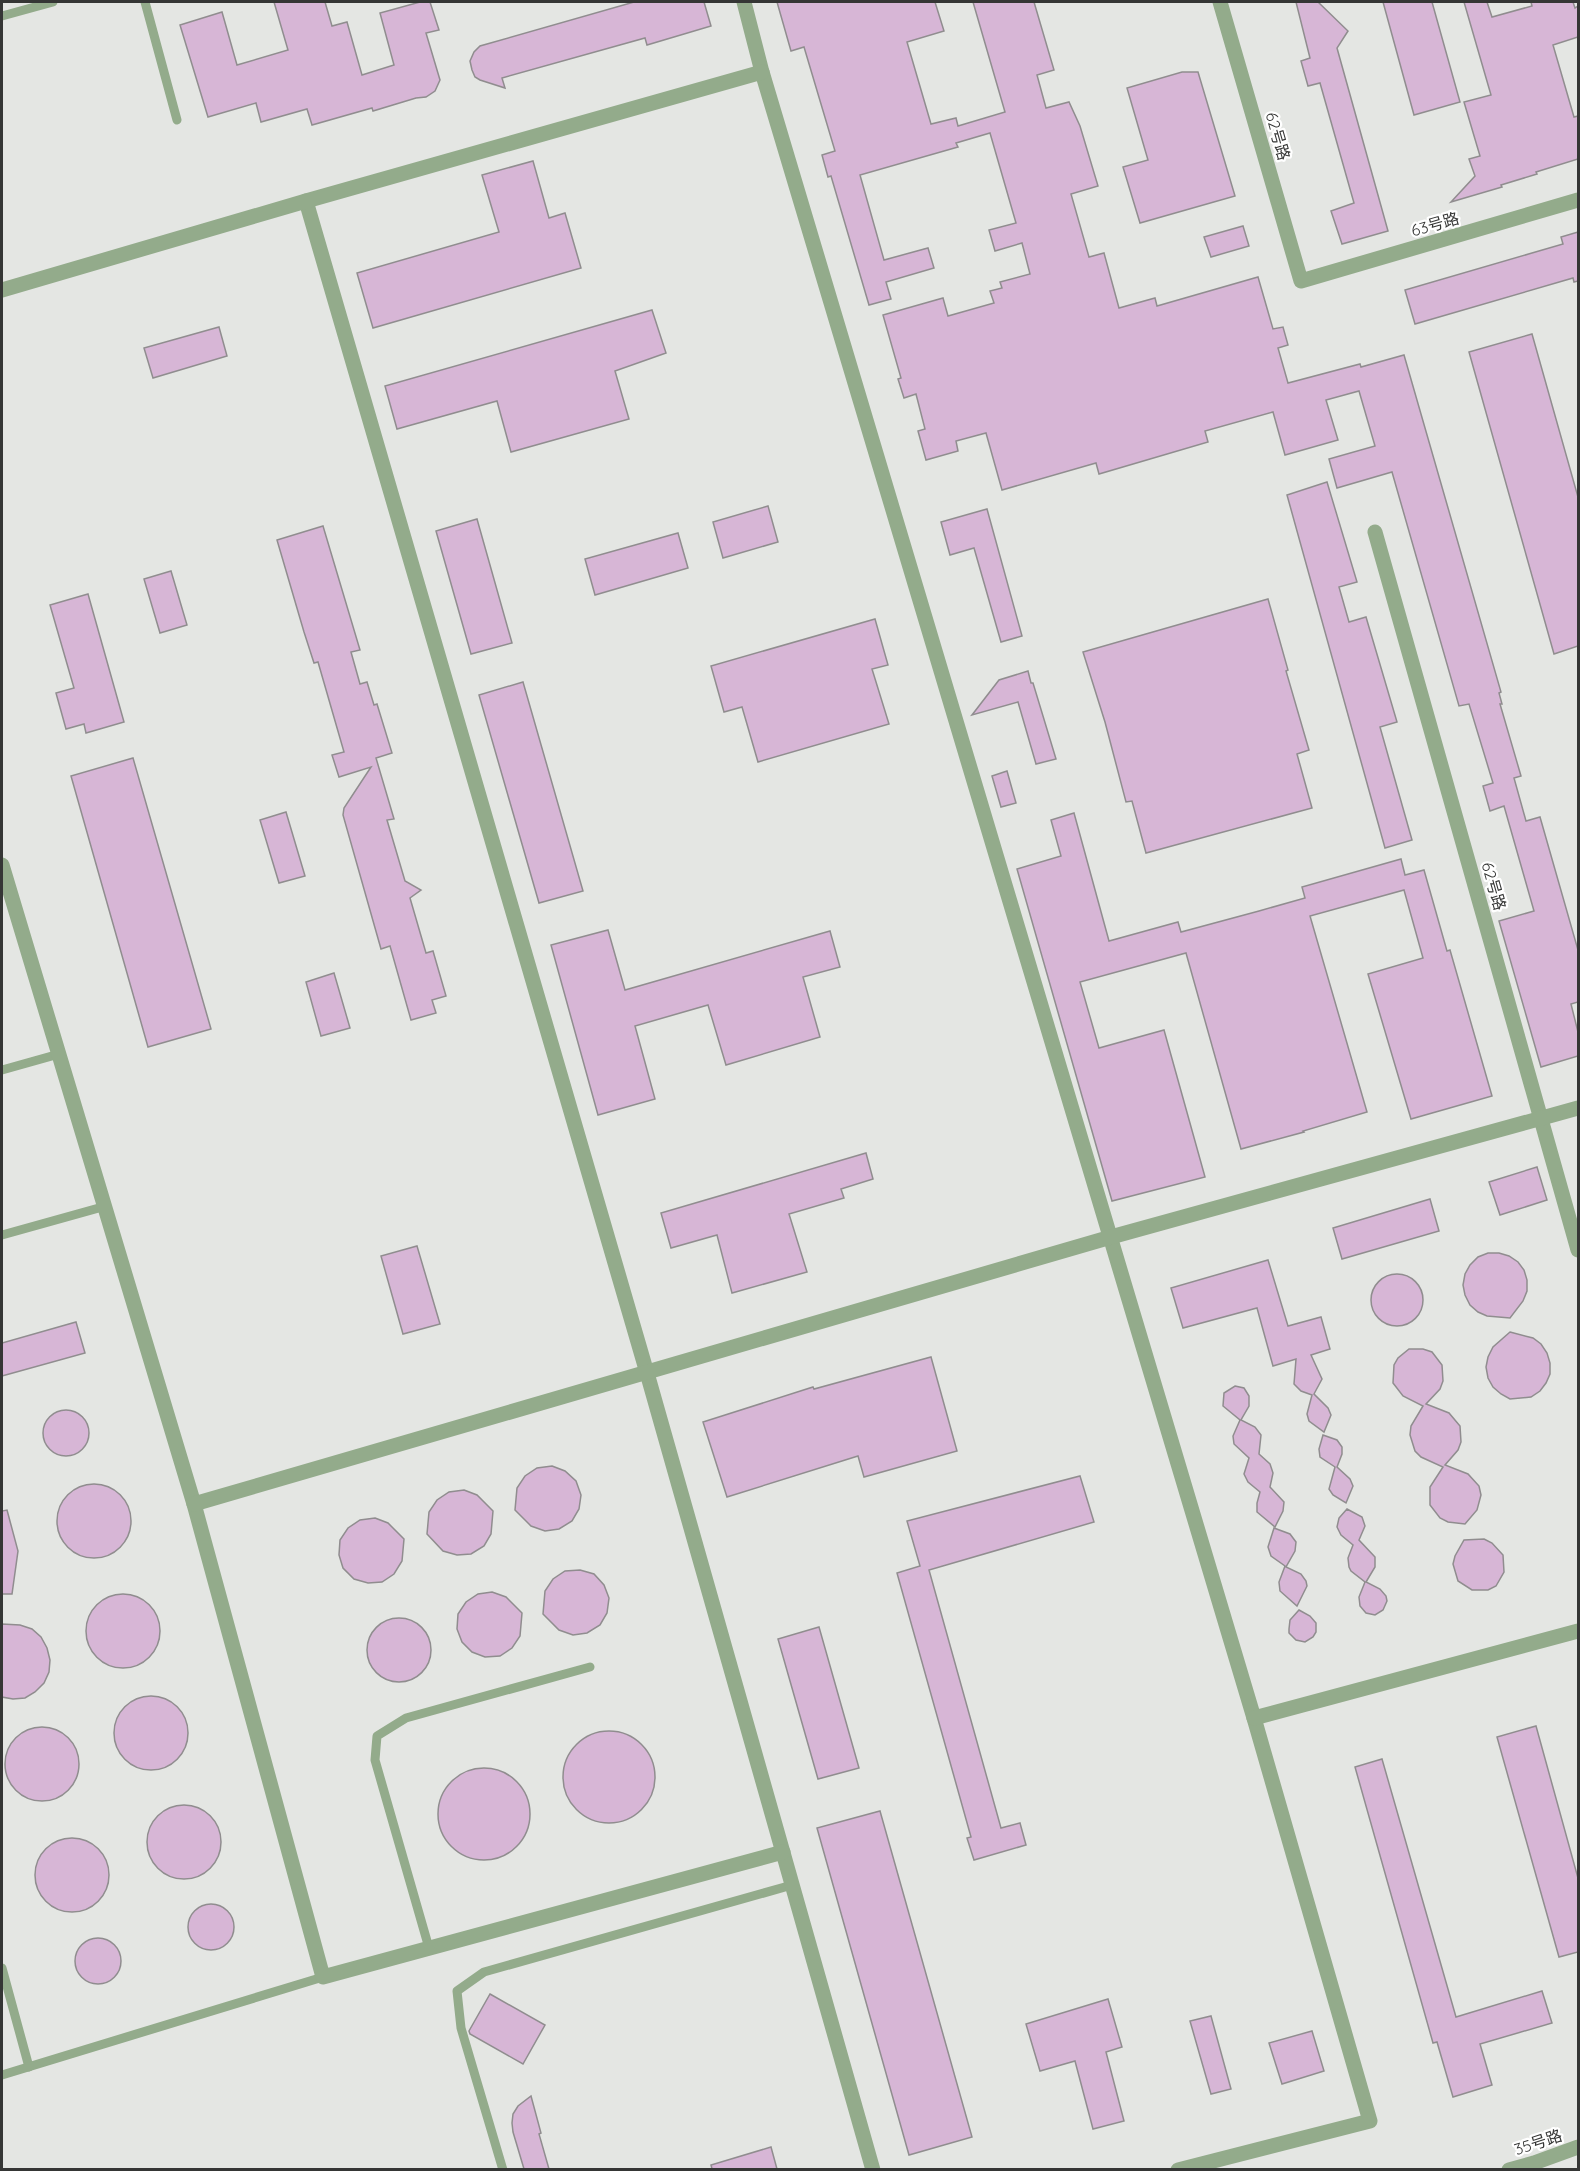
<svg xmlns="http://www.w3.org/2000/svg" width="1580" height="2171" viewBox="0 0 1580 2171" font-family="Quicksand,'Noto Sans SC',sans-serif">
<rect width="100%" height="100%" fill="#e4e6e3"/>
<!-- building -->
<g fill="#d7b6d6" stroke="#908d8f" stroke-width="1.5">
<polygon points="274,2 325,2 332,26 347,22 362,75 394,65 380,13 420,2 430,2 439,30 426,33 440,80 435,91 426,97 416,98 373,111 372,108 312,125 307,109 261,122 256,103 208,117 180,25 222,12 237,65 288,50"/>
<polygon points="634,2 704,2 711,26 647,45 645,38 502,78 505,88 480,80 475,77 472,70 470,61 474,52 480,46"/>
<polygon points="777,2 935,2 944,31 907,42 931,124 956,118 958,126 1005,112 973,2 1034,2 1054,70 1037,75 1046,108 1069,102 1080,126 1098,186 1071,194 1089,257 1104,253 1119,308 1155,298 1157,306 1258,277 1273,329 1283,327 1288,345 1278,348 1288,383 1360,364 1361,367 1404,355 1501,692 1499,693 1502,704 1500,704 1521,776 1514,778 1526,821 1540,817 1578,950 1578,1002 1571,1004 1578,1032 1578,1056 1541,1067 1499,921 1534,911 1504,806 1490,811 1483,786 1493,783 1469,704 1459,706 1392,472 1337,488 1329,459 1375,446 1359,391 1326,400 1338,440 1285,455 1273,412 1205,431 1208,442 1099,474 1096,463 1002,490 986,433 956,441 958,451 926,460 918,431 925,429 916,394 904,398 898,379 901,378 883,315 943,298 948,316 994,303 990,291 1002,288 1000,282 1030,274 1022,243 995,251 989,230 1016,223 990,133 956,143 958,147 860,175 884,260 928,248 934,268 886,282 891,299 869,305 831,176 828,177 822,155 835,151 804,47 791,51"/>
<polygon points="1296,2 1318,2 1348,31 1337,48 1388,231 1342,244 1331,211 1354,203 1320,83 1308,86 1301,61 1310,58"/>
<polygon points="1383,2 1432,2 1460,102 1414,115"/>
<polygon points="1464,2 1487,2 1492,17 1532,6 1531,2 1573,2 1575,8 1578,6 1578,37 1553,45 1574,117 1578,116 1578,159 1536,172 1537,174 1501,185 1502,187 1451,202 1475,176 1469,159 1480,156 1464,102 1491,95"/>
<polygon points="1182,72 1198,72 1235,196 1140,223 1123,167 1148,160 1127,88"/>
<polygon points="533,161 549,218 565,213 581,268 373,328 357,273 499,232 482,175"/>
<polygon points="1243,226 1249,246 1211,257 1204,237"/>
<polygon points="1578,232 1578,281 1574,282 1573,278 1415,324 1405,290 1563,244 1561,237"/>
<polygon points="652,310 666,353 615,371 629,419 511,452 497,401 397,429 385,386"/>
<polygon points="219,327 227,356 153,378 144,348"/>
<polygon points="1532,334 1578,497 1578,646 1554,654 1469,352"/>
<polygon points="1327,482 1357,582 1339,587 1349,622 1366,617 1397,722 1380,727 1412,840 1385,848 1287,495"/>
<polygon points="768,506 778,542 723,558 713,522"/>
<polygon points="987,509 1022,636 1001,642 974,548 950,555 941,522"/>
<polygon points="477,519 512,643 471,654 436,531"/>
<polygon points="323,526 360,650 351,652 360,684 367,682 374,705 377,704 392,753 376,758 394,819 387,820 405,881 421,890 410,898 426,953 433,951 446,996 432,1000 436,1013 411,1020 390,946 381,949 343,815 344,808 371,767 339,777 332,755 344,752 318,662 314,663 304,632 277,540"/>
<polygon points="678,533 688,568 595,595 585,559"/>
<polygon points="171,571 187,625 160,633 144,579"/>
<polygon points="88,594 124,722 86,733 84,724 66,729 56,693 74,688 50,605"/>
<polygon points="1268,599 1288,670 1286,671 1309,750 1297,754 1312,808 1146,853 1132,801 1126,802 1105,722 1083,652"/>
<polygon points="875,619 888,665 872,669 889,724 758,762 742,707 724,712 711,666"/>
<polygon points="1028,671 1031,683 1033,683 1056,759 1036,764 1018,702 972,715 999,680"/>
<polygon points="523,682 583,891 539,903 479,695"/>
<polygon points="133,758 211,1029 148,1047 71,776"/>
<polygon points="1007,771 1016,803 1001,807 992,776"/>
<polygon points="286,812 305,876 279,883 260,820"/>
<polygon points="1074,813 1109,941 1178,922 1181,932 1259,911 1305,898 1302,887 1401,859 1405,875 1424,870 1447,951 1450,950 1492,1096 1411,1119 1368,974 1423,958 1404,890 1310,916 1367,1112 1303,1131 1304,1132 1241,1149 1186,953 1080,982 1099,1048 1164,1030 1205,1177 1112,1201 1017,869 1061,856 1051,820"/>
<polygon points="608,930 625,990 830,931 840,967 803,977 820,1037 726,1065 708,1005 635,1026 655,1099 598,1115 551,945"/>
<polygon points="334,973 350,1028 321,1036 306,982"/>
<polygon points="866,1153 873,1179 841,1189 844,1198 789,1214 807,1272 732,1293 717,1235 671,1248 661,1213"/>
<polygon points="1537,1167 1547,1200 1500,1215 1489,1182"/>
<polygon points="1430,1199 1439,1231 1342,1259 1333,1228"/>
<polygon points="417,1246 440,1324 403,1334 381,1256"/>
<polygon points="1488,1253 1499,1253 1509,1256 1518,1262 1524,1270 1527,1280 1527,1291 1523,1301 1510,1318 1487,1316 1478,1312 1470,1305 1465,1295 1463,1285 1465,1274 1470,1265 1478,1257"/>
<polygon points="1268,1260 1288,1326 1321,1317 1330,1349 1311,1355 1322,1379 1314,1394 1328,1408 1331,1415 1324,1432 1309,1421 1307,1414 1312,1395 1301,1391 1294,1384 1296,1359 1273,1366 1257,1308 1183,1328 1171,1288"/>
<circle cx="1397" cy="1300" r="26"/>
<polygon points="76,1322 85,1353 2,1376 2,1343"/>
<polygon points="1510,1332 1533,1338 1541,1344 1547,1353 1550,1363 1550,1374 1546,1383 1540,1391 1531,1397 1510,1399 1501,1394 1493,1387 1488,1378 1486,1367 1488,1357 1493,1347"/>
<polygon points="1409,1349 1423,1349 1432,1352 1442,1365 1443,1381 1440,1389 1426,1404 1449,1413 1460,1426 1461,1442 1458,1450 1445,1465 1468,1474 1479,1486 1481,1495 1477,1510 1465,1524 1448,1522 1440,1518 1430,1505 1430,1487 1443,1467 1421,1457 1415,1451 1410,1435 1411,1426 1423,1406 1403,1396 1393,1383 1394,1365 1398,1358"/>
<polygon points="931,1357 957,1451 864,1477 858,1456 727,1497 703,1422 813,1387 814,1389"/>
<polygon points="1235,1386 1244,1388 1249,1396 1249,1406 1241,1420 1255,1427 1261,1435 1259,1454 1270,1464 1273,1473 1270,1487 1284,1502 1283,1511 1275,1527 1257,1512 1257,1503 1260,1492 1248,1482 1244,1474 1249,1458 1234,1444 1233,1436 1240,1420 1223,1406 1224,1393"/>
<circle cx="66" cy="1433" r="23"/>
<polygon points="1323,1435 1337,1440 1342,1447 1342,1454 1337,1467 1350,1479 1353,1486 1346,1503 1333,1495 1329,1489 1335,1467 1320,1457 1319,1449"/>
<polygon points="552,1466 565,1471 576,1481 581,1495 579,1509 572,1521 559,1529 545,1531 531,1526 515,1510 517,1488 525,1476 537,1468"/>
<polygon points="1080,1476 1094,1522 929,1570 1001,1828 1020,1823 1026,1845 974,1860 967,1838 971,1837 897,1573 920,1566 907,1521"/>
<circle cx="94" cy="1521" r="37"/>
<polygon points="464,1490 477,1495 493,1511 491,1534 484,1546 471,1554 457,1555 443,1551 427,1534 429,1512 437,1500 449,1492"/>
<polygon points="1347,1509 1362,1517 1365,1526 1359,1540 1375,1557 1375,1567 1366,1582 1380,1589 1386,1596 1387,1601 1383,1610 1375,1615 1366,1613 1360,1606 1359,1597 1365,1582 1351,1571 1349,1567 1348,1558 1353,1545 1341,1535 1337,1527 1339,1518"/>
<polygon points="7,1510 18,1551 12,1594 2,1594 2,1511"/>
<polygon points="375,1518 388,1523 404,1539 402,1561 394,1574 382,1582 368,1583 354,1579 343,1568 339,1555 340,1540 348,1528 360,1520"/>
<polygon points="1274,1528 1290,1534 1296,1542 1295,1551 1286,1567 1301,1574 1306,1581 1307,1586 1297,1606 1280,1591 1279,1582 1285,1566 1271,1556 1268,1547"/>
<polygon points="1484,1539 1492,1543 1503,1555 1504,1572 1496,1586 1488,1590 1472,1590 1458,1581 1453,1564 1455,1556 1464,1540"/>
<polygon points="580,1570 594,1574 604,1585 609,1598 607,1613 600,1625 587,1633 573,1635 559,1630 543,1614 545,1591 553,1579 565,1571"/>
<polygon points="492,1592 506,1597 522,1613 520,1636 512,1648 500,1656 485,1657 472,1652 462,1642 457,1629 458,1614 466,1602 478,1594"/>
<circle cx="123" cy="1631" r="37"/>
<polygon points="1299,1610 1310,1616 1316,1623 1316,1632 1313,1637 1305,1642 1296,1640 1289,1633 1289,1629 1290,1620"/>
<circle cx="399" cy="1650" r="32"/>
<polygon points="2,1624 20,1625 32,1629 41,1637 47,1648 50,1660 49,1672 44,1683 35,1692 25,1698 13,1699 2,1697"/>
<polygon points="819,1627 859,1768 818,1779 778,1639"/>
<circle cx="151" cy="1733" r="37"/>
<polygon points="1536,1726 1578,1878 1578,1952 1559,1957 1497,1737"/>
<circle cx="42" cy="1764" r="37"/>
<circle cx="609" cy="1777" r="46"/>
<polygon points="1382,1759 1456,2017 1542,1991 1552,2023 1480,2044 1492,2085 1453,2097 1437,2042 1433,2043 1355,1767"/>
<circle cx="484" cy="1814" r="46"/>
<circle cx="184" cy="1842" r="37"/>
<polygon points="880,1811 972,2137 909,2155 817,1828"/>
<circle cx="72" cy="1875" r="37"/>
<circle cx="211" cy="1927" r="23"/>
<circle cx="98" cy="1961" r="23"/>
<polygon points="490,1994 545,2025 523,2064 470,2034 469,2031"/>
<polygon points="1108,1999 1122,2047 1106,2052 1124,2121 1093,2129 1075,2061 1040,2071 1026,2024"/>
<polygon points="1211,2016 1231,2089 1211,2094 1190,2021"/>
<polygon points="1312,2031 1324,2071 1282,2084 1269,2043"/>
<polygon points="531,2096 541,2133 539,2134 549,2169 524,2169 513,2132 512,2123 513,2114 518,2106"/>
<polygon points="771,2147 777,2169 712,2169 711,2165"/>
</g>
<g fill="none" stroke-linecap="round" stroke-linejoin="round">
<!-- service -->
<g stroke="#93ab8b" stroke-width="9">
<polyline points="145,2 177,120"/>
<polyline points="2,16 53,2"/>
<polyline points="2,1070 59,1054"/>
<polyline points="2,1235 106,1206"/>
<polyline points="429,1948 375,1760 377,1736 406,1718 590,1667"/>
<polyline points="2,1968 29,2067"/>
<polyline points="2,2075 323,1977"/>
<polyline points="503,2170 461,2028 457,1991 484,1972 792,1885"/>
</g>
<!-- minor -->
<g stroke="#93ab8b" stroke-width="15">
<polyline points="744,2 762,72 1254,1718 1370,2121 1178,2170"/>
<polyline points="1220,2 1301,281 1578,200"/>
<polyline points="306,201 647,1373 873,2170"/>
<polyline points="2,290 306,201 762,72"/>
<polyline points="1375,532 1578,1250"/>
<polyline points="2,865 194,1504 323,1977 783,1852"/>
<polyline points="194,1504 1111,1237 1578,1108"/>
<polyline points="1254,1718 1578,1631"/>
<polyline points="1509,2170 1534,2163 1578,2147"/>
</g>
</g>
<g text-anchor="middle" stroke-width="4.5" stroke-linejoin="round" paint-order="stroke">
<!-- street labels -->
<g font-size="16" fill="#353635" stroke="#fff">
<text transform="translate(1278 136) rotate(74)" y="6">62号路</text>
<text transform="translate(1435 224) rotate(-16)" y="6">63号路</text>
<text transform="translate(1494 886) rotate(74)" y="6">62号路</text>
<text transform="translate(1538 2142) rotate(-18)" y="6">35号路</text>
</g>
</g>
<!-- border -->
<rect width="1580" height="2171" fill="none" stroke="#353635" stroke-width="6"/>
</svg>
